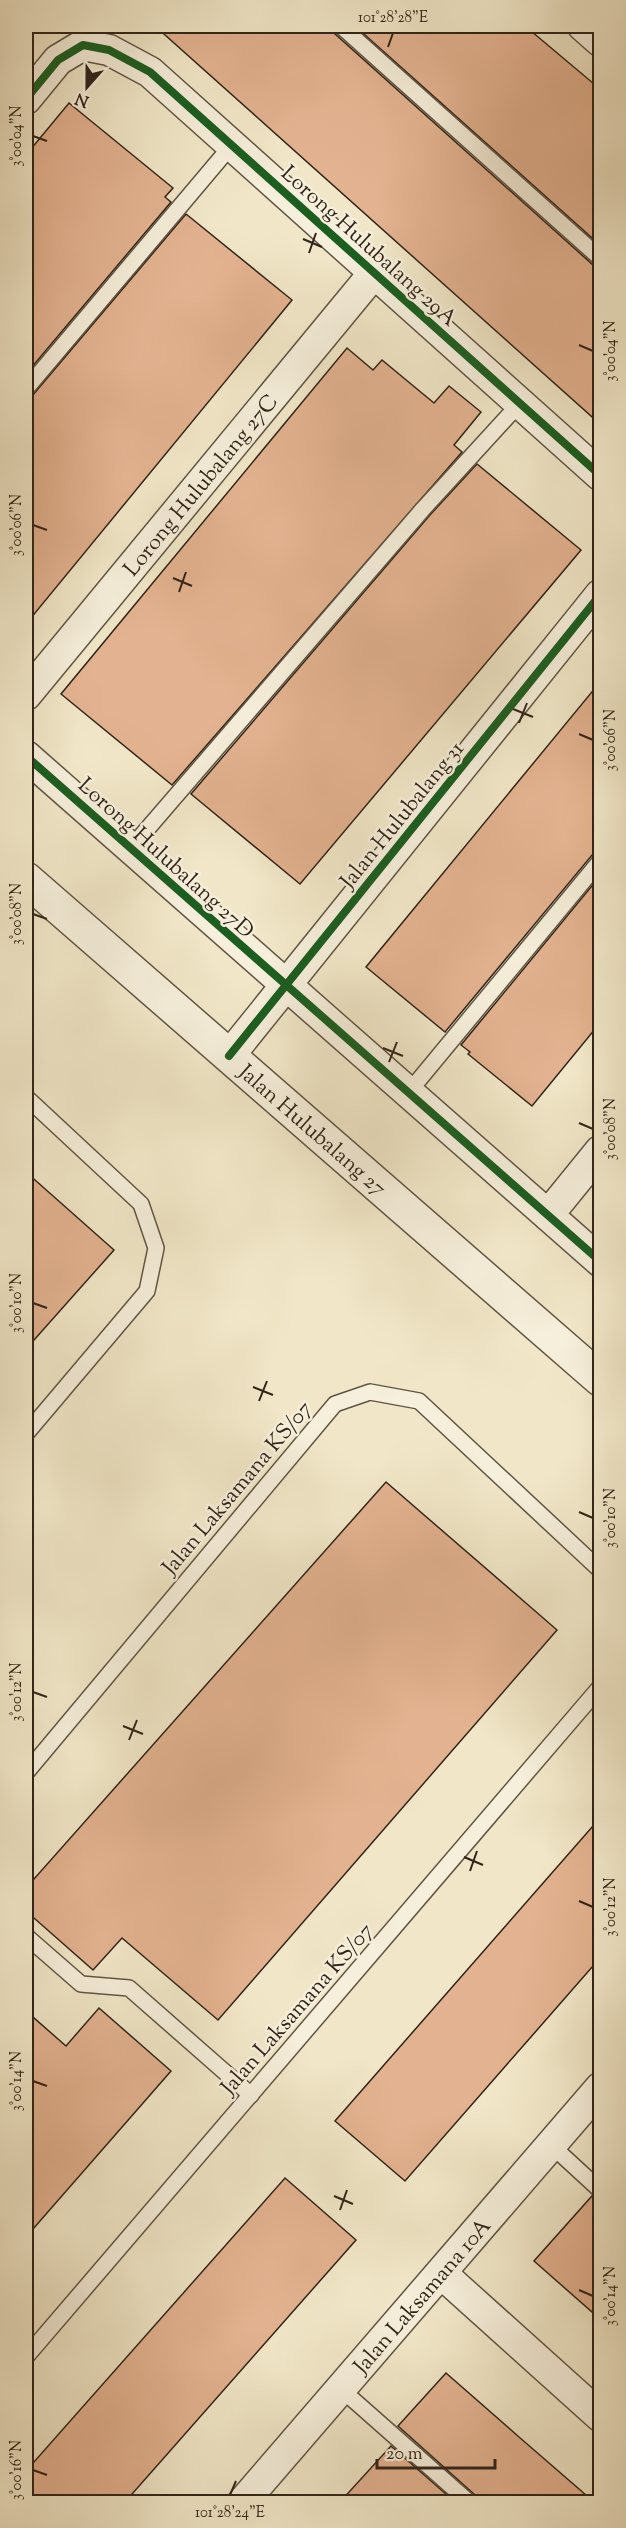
<svg xmlns="http://www.w3.org/2000/svg" width="626" height="2528" viewBox="0 0 626 2528" font-family="'Sorts Mill Goudy',serif">
<rect width="100%" height="100%" fill="#f1e7c8"/>
<filter id="stains"><feTurbulence type="fractalNoise" baseFrequency=".00333" numOctaves="4"/><feColorMatrix values="0 0 0 0 .2 0 0 0 0 .09 0 0 0 0 .02 0 0 0 .5 -.17"/></filter>
<radialGradient id="worn" r=".72"><stop offset=".6" stop-color="#630" stop-opacity="0"/><stop offset="1" stop-color="#630" stop-opacity=".3"/></radialGradient>
<!-- building -->
<g fill="#e3b290" stroke="#302418" stroke-width="1.5">
<polygon points="155,26 331,26 334,33 593,265 600,267 600,424"/>
<polygon points="355,26 525,26 600,89 600,245"/>
<polygon points="69,103 173,188 165,197 171,202 26,374 26,155"/>
<polygon points="186,214 292,300 26,624 26,399 33,395"/>
<polygon points="347,348 373,370 382,360 434,403 449,386 481,412 454,445 462,452 172,785 61,694"/>
<polygon points="477,464 581,550 300,884 191,794 430,515"/>
<polygon points="600,682 600,851 592,855 445,1032 366,967"/>
<polygon points="600,876 600,1023 532,1106 468,1054 470,1052 461,1045"/>
<polygon points="26,1172 114,1250 26,1349"/>
<polygon points="386,1482 557,1630 218,2020 122,1938 93,1970 26,1911 26,1888"/>
<polygon points="600,1818 600,1958 405,2181 335,2121"/>
<polygon points="99,2008 171,2071 26,2237 26,2011 66,2046"/>
<polygon points="285,2178 356,2240 125,2502 26,2502 26,2471"/>
<polygon points="592,2196 600,2199 600,2319 534,2261"/>
<polygon points="446,2373 519,2437 594,2502 479,2502 475,2495 398,2426"/>
<polygon points="391,2446 455,2502 340,2502"/>
</g>
<g fill="none" stroke-linecap="round" stroke-linejoin="round">
<defs>
<g id="service">
<polyline points="341,26 600,258"/>
<polyline points="26,389 231,146"/>
<polyline points="130,849 423,509 521,402"/>
<polyline points="408,1093 600,861"/>
<polyline points="26,1097 141,1204 156,1248 147,1291 26,1434"/>
<polyline points="26,1773 335,1404 370,1392 419,1401 600,1570"/>
<polyline points="26,1936 81,1984 129,1988 251,2095"/>
<polyline points="551,2145 600,2190"/>
<polyline points="26,2357 600,1687"/>
<polyline points="341,2389 469,2502"/>
</g>
<g id="minor">
<polyline points="583,26 600,41"/>
<polyline points="26,99 58,60 83,45 109,50 150,72 600,475"/>
<path id="s1" d="M26,695l348,-422"/>
<polyline points="26,756 600,1261"/>
<polyline points="229,1056 600,595"/>
<polyline points="548,1215 600,1151"/>
<polyline points="441,2273 600,2416"/>
<path id="s2" d="M243,2502l357,-414"/>
</g>
<g id="tertiary">
<path id="s3" d="M26,879l574,500"/>
</g>
</defs>
<!-- service casing -->
<use href="#service" stroke="#605544" stroke-width="18"/>
<!-- minor casing -->
<use href="#minor" stroke="#605544" stroke-width="33"/>
<!-- tertiary casing -->
<use href="#tertiary" stroke="#605544" stroke-width="36"/>
<!-- service -->
<use href="#service" stroke="#f6efdb" stroke-width="15"/>
<!-- minor -->
<use href="#minor" stroke="#f6efdb" stroke-width="30"/>
<!-- tertiary -->
<use href="#tertiary" stroke="#f6efdb" stroke-width="33"/>
<defs>
<g id="cycleway">
<polyline points="26,99 58,60 83,45 109,50 150,72 600,475"/>
<polyline points="26,756 600,1261"/>
<polyline points="229,1056 600,595"/>
</g>
</defs>
<!-- cycleway casing -->
<use href="#cycleway" stroke="#f6efdb" stroke-width="11"/>
<!-- cycleway -->
<use href="#cycleway" stroke="#1b5e20" stroke-width="8"/>
</g>
<!-- ticks -->
<path fill="none" stroke="#302418" stroke-width="2" d="M388,47l5,-14M33,136l14,5M303,239l19,8M309,253l7,-20M579,345l14,6M33,525l14,5M173,578l19,8M179,592l7,-20M513,709l20,8M519,723l8,-20M579,734l14,6M33,914l14,5M383,1048l20,8M389,1062l8,-20M579,1123l14,6M33,1303l14,5M253,1387l20,8M259,1401l8,-20M579,1512l14,6M33,1692l14,5M123,1726l20,8M129,1740l8,-20M464,1857l19,8M470,1871l7,-20M579,1901l14,6M33,2081l14,5M334,2196l19,8M340,2210l7,-20M579,2290l14,6M33,2470l14,5M230,2495l6,-14"/>
<g text-anchor="middle" stroke-width="5" stroke-linejoin="round" paint-order="stroke">
<!-- street labels -->
<g font-size="22" fill="#302418" stroke="#f6efdb">
<text transform="translate(370 245) rotate(42)" y="8">Lorong Hulubalang 29A</text>
<text dy="8" stroke="none"><textPath href="#s1" startOffset="273">Lorong Hulubalang 27C</textPath></text>
<text transform="translate(401 814) rotate(-51)" y="8">Jalan Hulubalang 31</text>
<text transform="translate(167 857) rotate(42)" y="8">Lorong Hulubalang 27D</text>
<text dy="8" stroke="none"><textPath href="#s3" startOffset="381">Jalan Hulubalang 27</textPath></text>
<text transform="translate(236 1487) rotate(-50)" y="8">Jalan Laksamana KS/07</text>
<text transform="translate(296 2008) rotate(-49)" y="8">Jalan Laksamana KS/07</text>
<text dy="8" stroke="none"><textPath href="#s2" startOffset="273">Jalan Laksamana 10A</textPath></text>
</g>
</g>
<!-- margin -->
<rect width="626" height="2528" fill="none" stroke="#f1e7c8" stroke-width="66"/>
<!-- north arrow -->
<g transform="translate(87 87) rotate(201)" stroke="#f6efdb" stroke-width="4.5" paint-order="stroke">
<path d="M0-4.5L10 22L0 15L-10 22Z" fill="#302418"/>
<text y="-9" font-size="16" font-weight="bold" text-anchor="middle" fill="#302418">N</text>
</g>
<!-- scale -->
<path d="M377 2459v9h118v-9" fill="none" stroke="#302418" stroke-width="3"/>
<text x="386" y="2459" font-size="18" fill="#302418" stroke="#f6efdb" stroke-width="4.5" paint-order="stroke">20 m</text>
<rect x="33" y="33" width="560" height="2462" fill="none" stroke="#302418" stroke-width="2"/>
<g font-size="15" text-anchor="middle" fill="#302418">
<text x="393" y="22">101°28'28"E</text>
<text transform="translate(16 136) rotate(-90)" y="5">3°00'04"N</text>
<text transform="translate(610 351) rotate(-90)" y="5">3°00'04"N</text>
<text transform="translate(16 525) rotate(-90)" y="5">3°00'06"N</text>
<text transform="translate(610 740) rotate(-90)" y="5">3°00'06"N</text>
<text transform="translate(16 914) rotate(-90)" y="5">3°00'08"N</text>
<text transform="translate(610 1129) rotate(-90)" y="5">3°00'08"N</text>
<text transform="translate(16 1303) rotate(-90)" y="5">3°00'10"N</text>
<text transform="translate(610 1518) rotate(-90)" y="5">3°00'10"N</text>
<text transform="translate(16 1692) rotate(-90)" y="5">3°00'12"N</text>
<text transform="translate(610 1907) rotate(-90)" y="5">3°00'12"N</text>
<text transform="translate(16 2081) rotate(-90)" y="5">3°00'14"N</text>
<text transform="translate(610 2296) rotate(-90)" y="5">3°00'14"N</text>
<text transform="translate(16 2470) rotate(-90)" y="5">3°00'16"N</text>
<text x="230" y="2517">101°28'24"E</text>
</g>
<rect width="100%" height="100%" filter="url(#stains)"/>
<rect width="100%" height="100%" fill="url(#worn)"/>
</svg>
